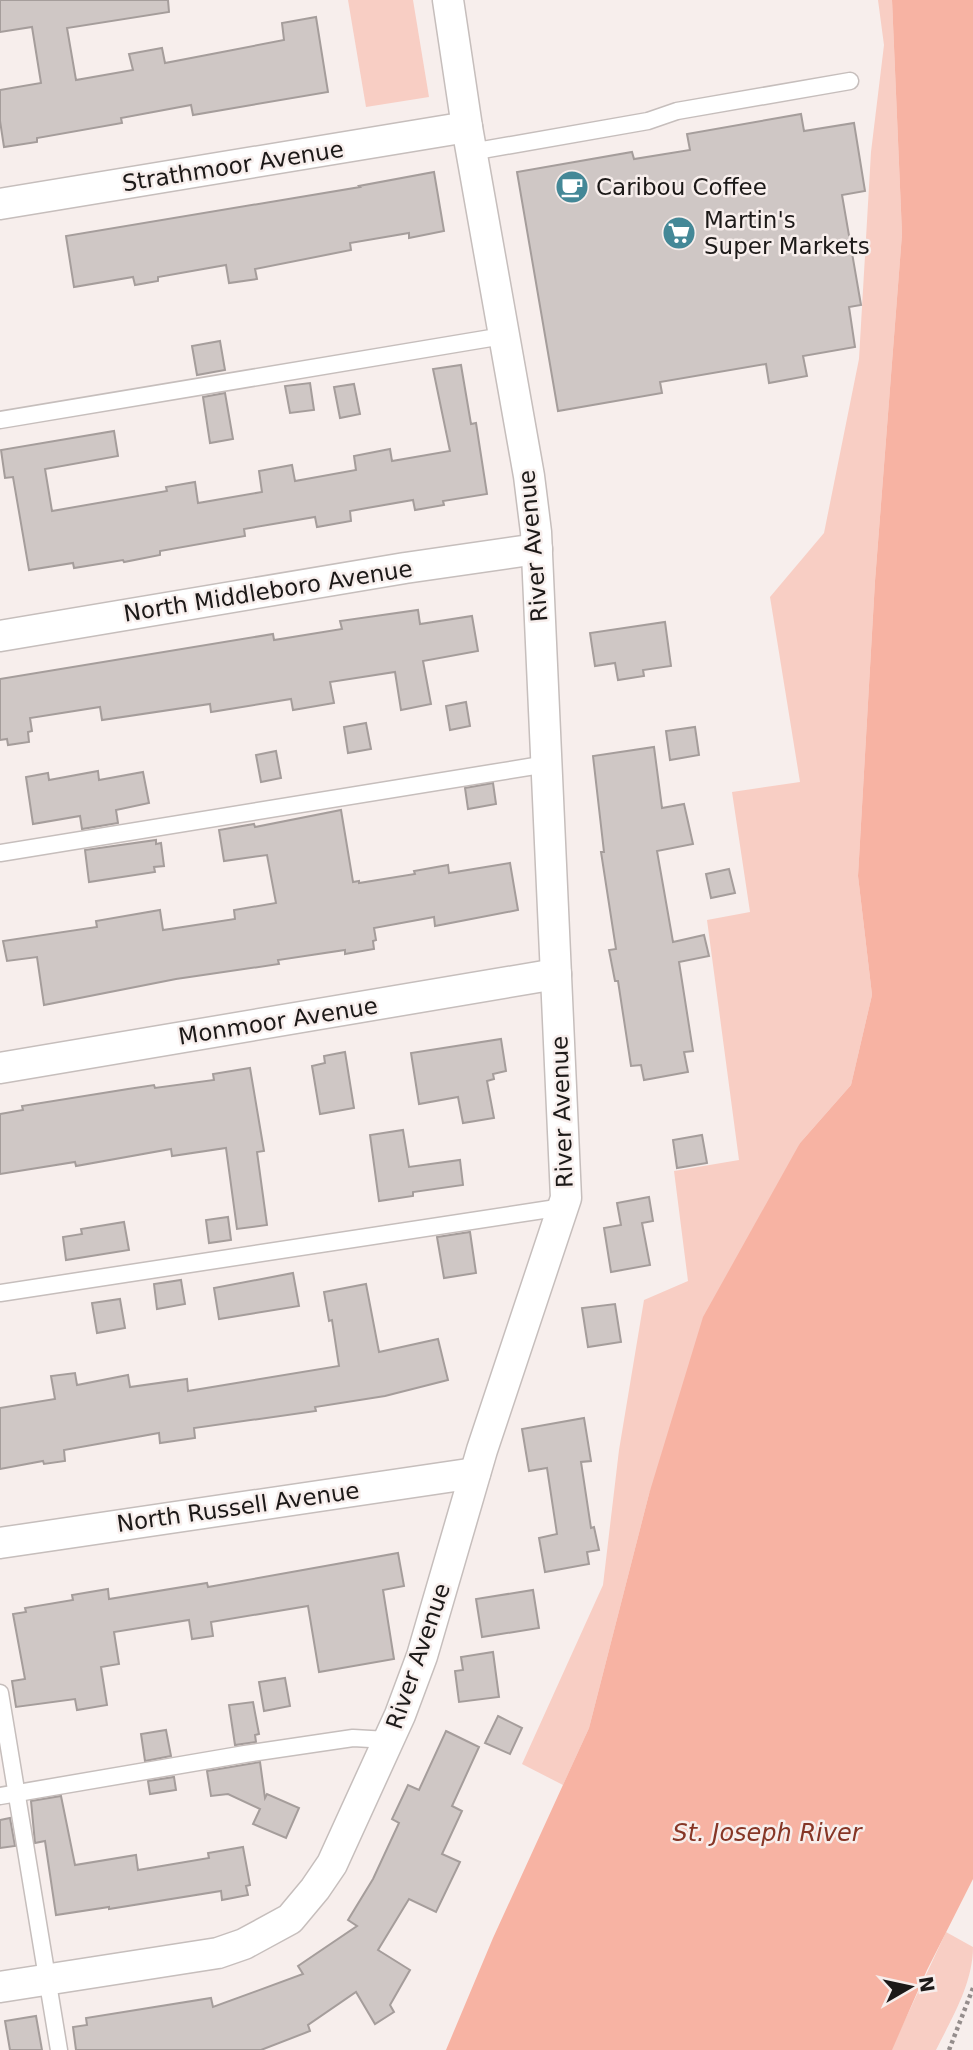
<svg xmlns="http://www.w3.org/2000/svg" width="973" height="2050" viewBox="0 0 973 2050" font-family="'DejaVu Sans',sans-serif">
<rect width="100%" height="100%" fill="#f7eeec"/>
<!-- green -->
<g fill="#f8cec4">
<polygon points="348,0 413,0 429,97 366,107"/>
<polygon points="878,0 892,0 902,234 875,581 858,876 872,995 851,1085 800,1143 649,1494 589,1728 563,1785 522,1764 603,1585 619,1450 644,1300 688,1281 674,1171 739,1160 707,920 750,912 732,792 800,782 770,597 824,533 859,359 871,152 884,45"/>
<path d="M946,1932l27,15c0,36 -21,71 -37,103h-45z"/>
</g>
<!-- water -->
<polygon fill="#f7b3a3" points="892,0 973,0 973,1879 927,1970 892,2050 446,2050 493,1938 589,1728 649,1494 703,1317 800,1143 851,1085 872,995 858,876 875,581 902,234"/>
<!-- building -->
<g fill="#cfc7c5" stroke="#a59d9b" stroke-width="2">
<polygon points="0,0 168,0 169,12 67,28 76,80 133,70 129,54 162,48 165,63 284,40 282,23 316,17 328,92 193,115 191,105 121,118 122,123 37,138 37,142 4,147 0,121 0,90 41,83 32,27 0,32"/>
<polygon points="801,114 804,131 854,123 865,191 842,195 861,305 849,307 855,347 803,356 807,376 769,383 766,364 660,382 662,393 558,411 517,172 632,152 634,159 690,150 687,134"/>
<polygon points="434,172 444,231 409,238 409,233 350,243 351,250 255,269 257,279 229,283 226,265 158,277 158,281 135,285 133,277 74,287 66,236 360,187 359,186"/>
<polygon points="220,341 225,370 197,375 192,346"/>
<polygon points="461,365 471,424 476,423 487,494 443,501 444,505 415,510 413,500 350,511 351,521 317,527 315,517 244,529 245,536 160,551 160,555 124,562 123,560 74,568 73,563 29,570 13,477 5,478 1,450 114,431 118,456 45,469 52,511 167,491 166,487 195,482 198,503 262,492 259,471 292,465 295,481 356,470 354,456 390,449 392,461 450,451 433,369"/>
<polygon points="310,383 314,410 290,413 285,386"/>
<polygon points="354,384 360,414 340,418 334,387"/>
<polygon points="225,393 233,439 210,443 203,397"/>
<polygon points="418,610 420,624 472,616 478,651 423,661 431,704 401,710 395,672 330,682 334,703 293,710 291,699 211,712 210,704 102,720 100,707 30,718 32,731 28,732 29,742 8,745 7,739 0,740 0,679 273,634 274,640 342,629 340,621"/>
<polygon points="665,622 671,666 643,670 644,676 618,680 615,663 595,666 590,633"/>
<polygon points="466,702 470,726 450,730 446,706"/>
<polygon points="366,723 371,749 348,753 344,727"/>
<polygon points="695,727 699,755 670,760 666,731"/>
<polygon points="654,747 662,808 684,804 693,844 657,851 673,942 704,935 709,956 679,962 693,1051 684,1052 688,1072 644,1080 641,1065 631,1066 618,981 615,981 609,950 616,949 601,852 604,852 593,756"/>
<polygon points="276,751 281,778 261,782 256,755"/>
<polygon points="98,771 99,780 143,772 149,803 116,810 118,823 82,829 80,816 33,824 26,777 48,773 49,780"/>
<polygon points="493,783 496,804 468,809 465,788"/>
<polygon points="341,810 353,882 359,881 359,883 415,874 414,871 448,865 449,873 510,863 518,910 435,926 434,917 374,928 376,940 373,941 374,949 345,954 345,950 278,960 279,964 176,979 44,1005 37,957 7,961 3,941 97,927 96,921 160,910 163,930 235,919 234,910 276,903 267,855 224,861 219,830 254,824 255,827"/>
<polygon points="156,840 156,844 161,843 164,866 154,867 155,872 89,882 85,850"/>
<polygon points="729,869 735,893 711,898 706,874"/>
<polygon points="501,1039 506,1071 493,1074 494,1079 487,1081 494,1118 463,1123 458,1097 419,1104 411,1053"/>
<polygon points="345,1052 354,1108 320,1114 312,1066 325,1063 324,1056"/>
<polygon points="250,1068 264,1151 257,1152 267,1225 237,1229 226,1148 172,1156 171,1149 76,1166 75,1162 0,1174 0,1114 23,1110 22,1106 128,1089 154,1085 155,1088 214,1080 213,1074"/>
<polygon points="403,1130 409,1167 460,1160 463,1185 413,1192 413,1196 379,1201 370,1135"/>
<polygon points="702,1135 707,1163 677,1168 673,1140"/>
<polygon points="649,1197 653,1221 642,1223 650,1265 611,1272 604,1228 621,1225 617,1203"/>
<polygon points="228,1217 231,1240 209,1243 206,1220"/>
<polygon points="124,1222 129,1250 66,1260 63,1237 82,1234 81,1229"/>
<polygon points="470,1232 476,1273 444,1278 437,1237"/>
<polygon points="293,1273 299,1306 219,1319 214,1288"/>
<polygon points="181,1280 185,1304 157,1309 154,1284"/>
<polygon points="366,1284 379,1352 438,1339 448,1380 385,1396 315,1407 316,1411 194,1428 195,1438 160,1443 159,1433 64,1450 65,1461 44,1464 43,1461 0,1469 0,1408 55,1399 51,1376 75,1373 77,1385 128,1375 130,1387 187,1379 188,1391 339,1366 332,1320 329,1321 324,1292"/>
<polygon points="120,1299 125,1328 97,1333 92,1303"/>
<polygon points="615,1304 621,1342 588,1347 582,1308"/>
<polygon points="584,1418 591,1461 581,1462 591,1528 594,1527 599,1550 587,1552 589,1564 545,1572 539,1538 557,1534 547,1468 529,1471 522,1429"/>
<polygon points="398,1553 404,1586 383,1590 394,1659 319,1672 308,1606 211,1622 213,1636 192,1639 189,1620 114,1632 119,1664 101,1667 107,1705 77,1710 75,1699 16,1707 12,1681 25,1679 13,1614 26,1612 25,1608 73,1600 72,1595 108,1589 109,1599 207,1583 208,1587"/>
<polygon points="533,1590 539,1628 482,1637 476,1599"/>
<polygon points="493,1652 499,1697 459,1702 455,1671 463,1670 461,1657"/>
<polygon points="285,1678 290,1706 264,1711 259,1682"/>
<polygon points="253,1702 259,1734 255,1735 256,1742 235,1745 229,1705"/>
<polygon points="498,1716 522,1728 510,1754 485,1743"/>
<polygon points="166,1730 171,1756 145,1761 141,1734"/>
<polygon points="446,1731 479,1747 452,1806 462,1811 442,1854 460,1862 436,1912 409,1899 378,1950 410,1970 390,2005 394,2012 375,2024 356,1992 308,2025 310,2031 261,2050 76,2050 73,2027 87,2025 86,2018 211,1998 213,2007 303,1974 298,1966 357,1926 348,1920 373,1879 399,1823 392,1819 408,1785 419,1790"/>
<polygon points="260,1762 265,1798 267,1794 299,1808 286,1838 253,1824 260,1809 228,1794 211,1796 207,1771"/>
<polygon points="174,1777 176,1790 150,1794 148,1781"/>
<polygon points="61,1796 75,1865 136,1855 138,1870 209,1858 208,1853 243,1847 250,1885 246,1886 248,1895 222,1900 221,1891 109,1909 109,1907 56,1915 45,1841 35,1843 31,1801"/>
<polygon points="10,1818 15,1846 0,1848 0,1820"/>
<polygon points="36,2016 42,2050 10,2050 5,2021"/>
</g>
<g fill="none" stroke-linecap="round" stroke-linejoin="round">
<defs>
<g id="lane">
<polyline points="471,152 648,121 677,111 850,81"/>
<polyline points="0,420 503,336"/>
<polyline points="0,853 547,764"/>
<polyline points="0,1293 563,1207"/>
<polyline points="0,1693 59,2050"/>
<polyline points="0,1796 245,1754 353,1738 388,1740"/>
</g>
<g id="street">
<polyline points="0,204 467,127"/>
<polyline points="0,636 405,568 537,549"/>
<polyline points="0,1068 556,974"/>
<polyline points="0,1543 475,1473"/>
<polyline points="0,1987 218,1953 244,1944 290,1919 315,1889 332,1864 400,1715 422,1656 482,1450 566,1198 536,532 529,476 467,127 448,0"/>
</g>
</defs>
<!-- lane casing -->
<use href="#lane" stroke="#c6bebc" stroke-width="19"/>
<!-- street casing -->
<use href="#street" stroke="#c6bebc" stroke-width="33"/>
<!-- path -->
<polyline stroke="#948d8c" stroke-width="4.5" stroke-dasharray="3.5 3.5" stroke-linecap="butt" points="949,2050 973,1988"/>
<!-- lane -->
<use href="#lane" stroke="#fff" stroke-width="16"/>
<!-- street -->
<use href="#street" stroke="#fff" stroke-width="30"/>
</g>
<!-- icons -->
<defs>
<symbol id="cafe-disc" viewBox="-11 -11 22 22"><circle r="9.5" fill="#448897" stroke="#f7eeec"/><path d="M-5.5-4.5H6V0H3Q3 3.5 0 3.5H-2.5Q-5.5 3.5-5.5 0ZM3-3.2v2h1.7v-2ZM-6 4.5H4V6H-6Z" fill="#fff"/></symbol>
<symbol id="supermarket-disc" viewBox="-11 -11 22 22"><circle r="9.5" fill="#448897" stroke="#f7eeec"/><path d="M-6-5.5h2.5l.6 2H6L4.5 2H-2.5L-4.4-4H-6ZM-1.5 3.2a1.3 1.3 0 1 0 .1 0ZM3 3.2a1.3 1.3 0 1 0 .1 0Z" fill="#fff"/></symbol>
</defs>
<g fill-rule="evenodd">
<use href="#cafe-disc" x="553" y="168" width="38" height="38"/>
<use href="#supermarket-disc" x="660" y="214" width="38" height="38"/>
</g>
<g text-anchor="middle" stroke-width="5" stroke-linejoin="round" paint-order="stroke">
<!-- street labels -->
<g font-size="23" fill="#1c1918" stroke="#f7eeec">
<text transform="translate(233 166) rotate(-9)" y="8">Strathmoor Avenue</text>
<text transform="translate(533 546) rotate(-95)" y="8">River Avenue</text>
<text transform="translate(268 591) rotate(-9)" y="8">North Middleboro Avenue</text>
<text transform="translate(278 1021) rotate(-9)" y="8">Monmoor Avenue</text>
<text transform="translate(562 1112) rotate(-92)" y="8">River Avenue</text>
<text transform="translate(238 1507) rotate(-8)" y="8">North Russell Avenue</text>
<text transform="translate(418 1656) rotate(-71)" y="8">River Avenue</text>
</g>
<!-- poi labels -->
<g font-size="23" fill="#1c1918" stroke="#f7eeec" text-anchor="start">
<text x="596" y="195">Caribou Coffee</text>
<text x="704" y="228">Martin's<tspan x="704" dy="26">Super Markets</tspan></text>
</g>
<!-- water labels -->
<g font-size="24" font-style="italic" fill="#863626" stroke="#f7eeec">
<text x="767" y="1841">St. Joseph River</text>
</g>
</g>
<!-- north arrow -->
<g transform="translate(910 1987) rotate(81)" stroke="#f7eeec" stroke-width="5" paint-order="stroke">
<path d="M0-5L12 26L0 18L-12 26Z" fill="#1c1918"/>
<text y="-10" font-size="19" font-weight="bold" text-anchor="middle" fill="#1c1918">N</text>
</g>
</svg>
